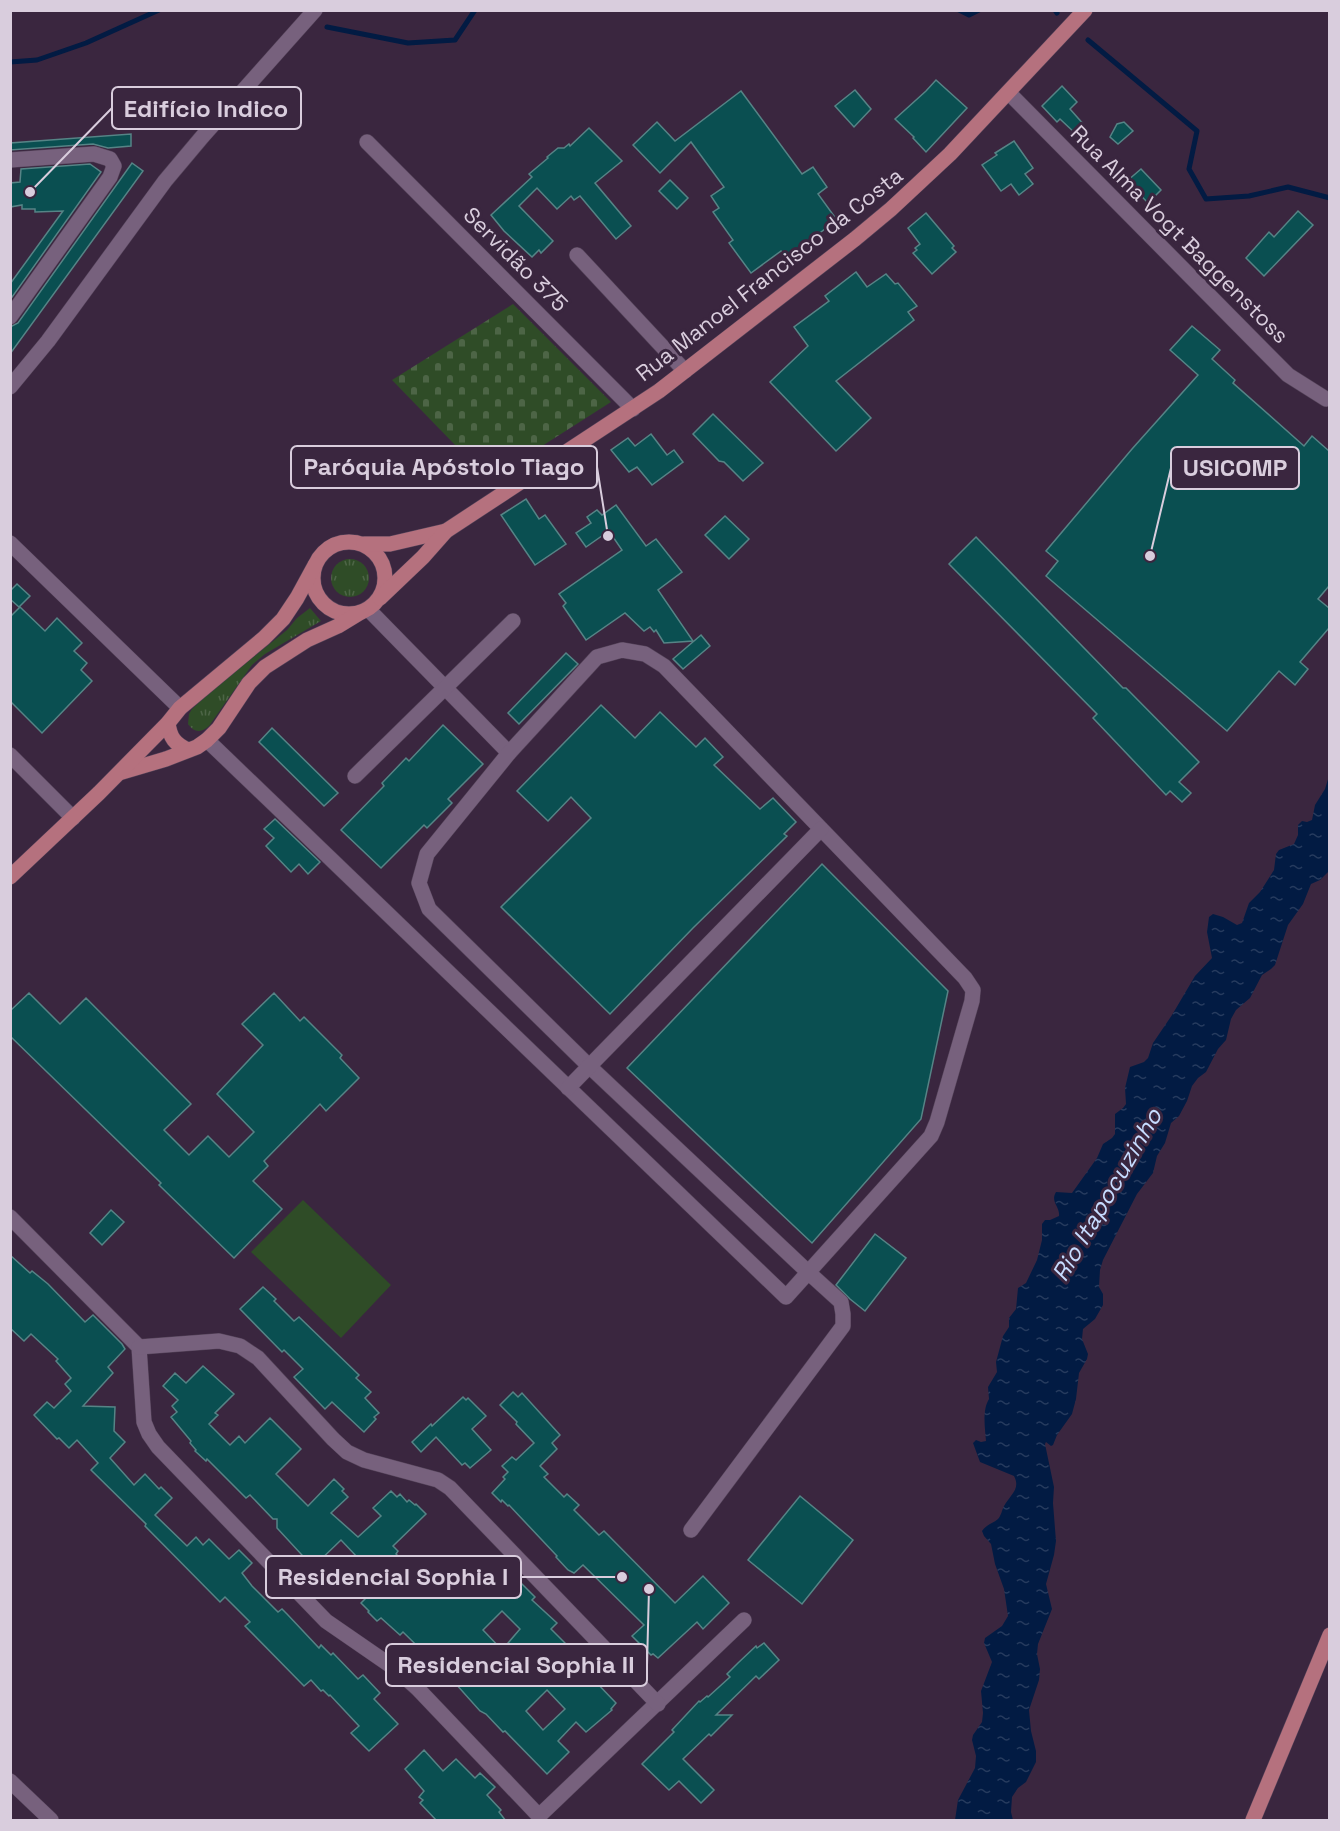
<svg xmlns="http://www.w3.org/2000/svg" width="1340" height="1831" viewBox="0 0 1340 1831" font-family="'Space Grotesk',sans-serif">
<defs>
<pattern id="grass-tufts" width="24" height="20" patternUnits="userSpaceOnUse" patternTransform="scale(1.5)"><rect width="24" height="20" fill="#2f4c27"/><path d="M3 7l-1-3M5 7V3M7 7l1-3M15 17l-1-3M17 17v-4M19 17l1-3" fill="none" stroke="#4d6546"/></pattern>
<pattern id="cemetery-stones" width="16" height="16" patternUnits="userSpaceOnUse" patternTransform="scale(1.5)"><rect width="16" height="16" fill="#2f4c27"/><path d="M2 7V4a2 2 0 0 1 4 0v3zM10 15v-3a2 2 0 0 1 4 0v3z" fill="#4d6546"/></pattern>
<pattern id="water-ripples" width="26" height="14" patternUnits="userSpaceOnUse" patternTransform="scale(1.5)"><rect width="26" height="14" fill="#021b43"/><path d="M2 4q2-2 4 0t4 0M15 11q2-2 4 0t4 0" fill="none" stroke="#263b5e"/></pattern>
</defs>
<rect width="100%" height="100%" fill="#3a263f"/>
<!-- grass -->
<g fill="url(#grass-tufts)">
<circle cx="350" cy="578" r="19"/>
<path d="M310,608l11,13 -56,33 -13,11 -43,61c-8,7 -15,7 -21,-2l1,-10 3,-5 19,-18 76,-61 10,-12z"/>
</g>
<!-- cemetery -->
<polygon fill="url(#cemetery-stones)" points="513,304 611,402 489,480 392,380"/>
<!-- pitch -->
<polygon fill="#2f4c27" points="303,1200 391,1285 341,1338 251,1252"/>
<!-- water -->
<path fill="url(#water-ripples)" d="M1329,776v95l-9,9 -9,4 -8,20 -15,21 -13,40 -4,4 -9,6 -12,23 -14,12 -5,9 -5,21 -8,9 -12,23 -8,6 -6,8 -5,15 -8,15 -8,7 -6,20 -8,13 -4,17 -16,21 -34,66 -3,10 -1,17 4,7v11l-8,14 -12,10 -1,10 6,15 -1,5 -8,14 -3,26 -4,15 -15,21 -4,10 -2,1 -5,-4 -1,2 9,43 -1,16 3,38 -2,14 -8,29 6,25 -14,35 -1,10 3,15 -1,11 -10,30 2,21 5,20v11l-10,20 -8,6 -6,9 -1,15 2,8h-58l3,-20 17,-32 1,-12 -4,-16 1,-5 9,-13 1,-9 -2,-22 11,-29 -8,-19 1,-5 17,-12 6,-10 -4,-27 -9,-25 -4,-20 -7,-8 -2,-5c5,-7 10,-7 16,-12 3,-3 4,-9 6,-13 6,-11 17,-17 10,-30l-34,-14 -7,-19 3,-3 5,2 5,-1c-1,-13 -4,-31 3,-42l-1,-12 9,-15 -1,-10 7,-26 6,-9v-9l7,-9 2,-21 8,-5 11,-23 5,-20v-16l3,-4h5l9,-4c1,-10 -9,-14 -3,-24l16,1 25,-35 6,-14 9,-6 3,-4v-20l8,-6 3,-4 -1,-16 5,-21 14,-5 4,-4 5,-15 19,-28 23,-39 17,-18 -5,-26 2,-15 4,-3 10,3 14,8 5,-2 7,-20 11,-11 14,-22 2,-16 3,-4 15,-6 4,-9v-10l4,-4 5,1 5,-2 3,-15 10,-16z"/>
<g fill="none" stroke-linecap="round" stroke-linejoin="round">
<!-- stream -->
<g stroke="#021b43" stroke-width="5">
<polyline points="959,10 969,15 979,10"/>
<polyline points="1055,10 1057,13"/>
<polyline points="327,27 408,43 455,40 475,10"/>
<polyline points="1088,40 1197,131 1189,169 1206,199 1249,196 1288,187 1330,198"/>
<polyline points="10,62 37,60 86,43 159,10"/>
</g>
</g>
<!-- building -->
<g fill="#0a4f51" stroke="#568486" stroke-width="1.5" fill-rule="evenodd">
<polygon points="936,80 967,108 926,152 913,138 914,137 895,119 926,91"/>
<polygon points="1062,86 1077,102 1070,109 1085,126 1076,134 1060,119 1057,122 1042,106"/>
<polygon points="855,90 871,109 854,127 835,106"/>
<polygon points="741,91 802,174 813,167 827,187 818,194 837,220 786,258 781,251 751,273 729,243 733,240 713,212 719,208 711,196 724,187 691,142 660,173 633,145 657,122 675,141"/>
<polygon points="1124,122 1133,131 1118,144 1110,137 1117,124"/>
<polygon points="589,128 622,161 595,183 631,226 616,239 580,196 574,200 571,196 557,209 537,188 519,206 553,241 541,253 539,250 532,257 504,231 491,215 532,177 529,174 548,158 547,157 558,148 564,148 569,144 570,146"/>
<polygon points="131,134 131,146 108,148 93,144 10,150 10,143"/>
<polygon points="1014,141 1033,168 1025,174 1033,184 1019,195 1011,184 1001,191 982,165 997,155 995,153"/>
<polygon points="132,163 143,171 10,354 10,327 18,323"/>
<polygon points="90,164 101,172 10,300 10,284 63,211 35,212 35,209 22,209 22,205 10,207 10,183 20,182 21,169"/>
<polygon points="1141,169 1161,190 1148,203 1127,181"/>
<polygon points="670,180 688,198 677,209 659,191"/>
<polygon points="1298,211 1313,225 1264,276 1246,258 1269,232 1274,237"/>
<polygon points="926,213 954,246 952,248 956,252 932,274 913,253 917,250 915,248 920,244 908,228"/>
<polygon points="856,272 867,287 886,274 895,284 898,283 917,306 908,312 914,320 836,381 871,418 836,451 770,382 808,346 794,327 829,301 825,296"/>
<polygon points="1192,326 1220,350 1212,359 1235,380 1233,383 1304,446 1312,436 1329,451 1329,586 1318,599 1329,608 1329,628 1300,662 1308,669 1295,685 1279,671 1227,731 1046,576 1058,561 1046,551 1132,449 1198,375 1170,350"/>
<polygon points="713,414 763,463 743,481 724,462 719,461 693,434"/>
<polygon points="651,434 667,455 674,450 683,462 652,485 637,467 629,472 611,450 628,438 635,446"/>
<polygon points="526,499 539,519 545,515 566,544 535,565 501,515"/>
<polygon points="616,505 646,546 656,539 682,572 658,590 693,641 664,643 656,630 654,632 650,627 644,631 625,613 586,640 563,606 566,603 559,594 622,550 609,531 586,547 576,533 591,523 587,517 597,510 602,515"/>
<polygon points="725,516 749,539 729,559 705,535"/>
<polygon points="976,537 1123,688 1126,688 1199,762 1179,782 1191,793 1182,802 1170,791 1166,795 1093,718 1097,714 949,564"/>
<polygon points="17,584 30,596 19,607 10,599 10,591"/>
<polygon points="20,607 45,631 57,618 82,643 74,651 87,663 81,670 92,681 42,733 10,701 10,617"/>
<polygon points="701,635 710,646 683,669 673,659"/>
<polygon points="566,653 578,664 519,724 508,713"/>
<polygon points="601,705 635,738 660,712 696,747 705,738 723,757 714,765 760,809 773,798 796,822 784,834 787,836 693,928 610,1014 501,907 591,818 571,797 548,821 517,791"/>
<polygon points="443,725 483,764 448,799 452,803 427,828 424,825 381,868 341,830 384,786 382,783 406,758 409,761"/>
<polygon points="272,728 338,793 324,806 259,742"/>
<polygon points="275,819 320,862 308,874 299,864 291,872 266,846 274,838 264,829"/>
<polygon points="822,864 948,991 921,1119 812,1243 627,1068"/>
<polygon points="29,993 60,1024 86,998 191,1104 164,1130 189,1155 208,1136 229,1157 254,1132 217,1094 263,1045 242,1024 274,993 300,1021 304,1017 342,1055 340,1058 359,1078 326,1111 320,1104 264,1161 268,1166 253,1181 282,1209 234,1258 159,1185 161,1183 10,1036 10,1011"/>
<polygon points="111,1210 124,1222 102,1245 90,1233"/>
<polygon points="875,1234 906,1258 865,1311 850,1299 836,1285"/>
<polygon points="10,1255 30,1273 32,1271 48,1284 85,1322 93,1315 122,1344 125,1349 108,1367 113,1373 83,1406 115,1407 114,1431 125,1442 110,1458 134,1485 145,1474 159,1489 161,1487 172,1498 155,1515 187,1546 196,1537 203,1545 209,1539 229,1559 239,1550 252,1563 242,1573 252,1586 278,1612 282,1609 287,1614 319,1648 321,1645 331,1655 333,1653 358,1679 363,1675 380,1693 374,1699 398,1724 369,1751 351,1733 359,1726 330,1695 329,1696 323,1690 321,1691 311,1680 304,1686 245,1626 250,1622 225,1597 220,1602 145,1526 146,1524 91,1470 98,1463 77,1440 69,1448 59,1438 57,1439 34,1415 47,1402 54,1408 71,1391 65,1384 71,1378 56,1361 58,1359 31,1334 24,1341 10,1328"/>
<polygon points="263,1287 276,1299 274,1301 294,1321 299,1317 359,1375 356,1378 371,1392 365,1398 379,1413 374,1417 376,1419 364,1432 332,1402 325,1409 294,1377 303,1369 284,1350 282,1352 240,1309"/>
<path d="M203,1366l31,28 -19,19 3,2 -9,9 21,21 9,-9 6,7 25,-25 31,31 -25,25 32,32 26,-27 10,10 -2,2 6,6 -17,16 27,24 23,-21 -8,-8 18,-17 6,6 3,-3 7,8 2,-2 6,5 1,-1 10,10 -33,32 5,5 -2,3 25,25 6,-6 18,19 35,-36 31,34 2,-2 2,1 6,-6 14,14 -3,3 25,23 -6,6 23,23 7,-8 25,25 -12,11 22,23 -5,6 1,1 -26,22 -10,-10 -18,19 11,11 -22,22 -42,-43 -2,1 -17,-18 -6,-3 -25,-28 -52,-51 -3,3 -19,-17 -4,3 -9,-9 1,-1 -8,-8 5,-5 -5,-5 16,-15 -36,-38 -28,27 -36,-39v-9h-4l-23,-24 -4,3 -39,-39 -1,2 -11,-10 1,-1 -6,-7 1,-2 -20,-24 6,-5 -5,-6 6,-6 -15,-14 12,-13 11,10zM502,1611l18,18 -18,21 -19,-20zM547,1690l18,19 -22,21 -17,-19z"/>
<polygon points="513,1392 518,1397 522,1393 560,1435 552,1443 557,1449 540,1466 548,1474 544,1477 564,1497 567,1494 579,1505 574,1510 599,1535 604,1531 675,1603 703,1576 729,1603 703,1629 697,1622 658,1658 653,1654 651,1655 632,1636 644,1625 583,1565 574,1573 568,1570 556,1557 557,1556 509,1505 508,1506 502,1500 501,1502 492,1493 505,1479 503,1477 508,1472 502,1466 512,1457 516,1460 534,1443 516,1424 517,1422 500,1405"/>
<polygon points="463,1397 466,1400 468,1398 486,1416 472,1429 491,1450 470,1468 465,1463 462,1465 436,1437 421,1452 412,1442 431,1424 432,1426"/>
<polygon points="800,1496 853,1540 802,1604 748,1560"/>
<polygon points="764,1643 779,1660 759,1679 756,1676 716,1715 732,1715 711,1736 709,1734 683,1759 714,1790 701,1803 679,1781 669,1790 642,1764 674,1732 672,1730 699,1701 700,1702 707,1696 708,1697 730,1677 727,1674 738,1663 756,1646 757,1648"/>
<polygon points="424,1750 443,1771 456,1759 475,1778 480,1773 495,1787 487,1795 501,1810 499,1812 506,1821 437,1821 420,1803 423,1800 419,1797 424,1791 405,1769"/>
</g>
<g fill="none" stroke-linecap="round" stroke-linejoin="round">
<defs>
<g id="minor">
<polyline points="1009,93 1288,375 1326,399"/>
<polyline points="367,142 633,409"/>
<polyline points="10,160 94,154 110,159 114,166 110,177 10,317"/>
<polyline points="577,255 685,371"/>
<polyline points="10,387 48,341 165,181 202,137 315,10"/>
<polyline points="10,543 180,708"/>
<polyline points="368,609 509,753"/>
<polyline points="207,740 786,1297 931,1136 937,1122 972,1001 973,990 965,978 664,666 645,654 622,650 597,657 509,753 427,854 419,883 429,909 589,1066 809,1273 841,1302 843,1314 843,1326 691,1530"/>
<polyline points="10,755 73,818"/>
<polyline points="355,776 513,621"/>
<polyline points="568,1088 821,829"/>
<polyline points="10,1217 139,1347 144,1422 149,1434 158,1447 326,1621 397,1670 418,1689 539,1816 744,1620"/>
<polyline points="139,1347 219,1341 240,1346 258,1358 333,1439 347,1452 364,1460 438,1480 450,1488 658,1704"/>
<polyline points="10,1781 51,1820"/>
</g>
<g id="major">
<circle cx="349" cy="578" r="36"/>
<polyline points="364,544 390,544 446,531"/>
<polyline points="380,598 423,557 446,531 659,391 855,239 891,209 950,154 1085,10"/>
<path d="M168,723c2,15 7,21 20,27"/>
<polyline points="122,772 166,759 197,747 207,740 219,728 249,683 265,667 307,640 338,626 361,612"/>
<polyline points="10,877 99,793 168,723 180,708 264,638 283,619 297,598 315,565"/>
<polyline points="1253,1820 1330,1635"/>
</g>
</defs>
<!-- minor casing -->
<use href="#minor" stroke="#544359" stroke-width="16"/>
<!-- major casing -->
<use href="#major" stroke="#544359" stroke-width="16"/>
<!-- minor -->
<use href="#minor" stroke="#77617d" stroke-width="15"/>
<!-- major -->
<use href="#major" stroke="#b5717e" stroke-width="15"/>
</g>
<g text-anchor="middle" stroke-width="6" stroke-linejoin="round" paint-order="stroke">
<!-- street labels -->
<g font-size="22" fill="#d9cddd" stroke="#3a263f">
<text transform="translate(1180 234) rotate(45)" y="8">Rua Alma Vogt Baggenstoss</text>
<text transform="translate(516 259) rotate(45)" y="8">Servidão 375</text>
<text transform="translate(769 274) rotate(-38)" y="8">Rua Manoel Francisco da Costa</text>
</g>
<!-- water labels -->
<g font-size="24" font-style="italic" fill="#c6dcff" stroke="#3a263f">
<text transform="translate(1107 1195) rotate(-60)" y="8">Rio Itapocuzinho</text>
</g>
</g>
<!-- callouts -->
<path fill="none" stroke="#d9cddd" stroke-width="2" d="M30 192L112 108M608 536L597 467M1150 556L1171 468M622 1577L521 1577M649 1589L647 1665"/>
<g fill="#d9cddd" stroke="#3a263f" stroke-width="2">
<circle cx="30" cy="192" r="6"/>
<circle cx="608" cy="536" r="6"/>
<circle cx="1150" cy="556" r="6"/>
<circle cx="622" cy="1577" r="6"/>
<circle cx="649" cy="1589" r="6"/>
</g>
<g fill="#3a263f" stroke="#d9cddd" stroke-width="2">
<rect x="112" y="87" width="189" height="42" rx="6"/>
<rect x="291" y="446" width="306" height="42" rx="6"/>
<rect x="1171" y="447" width="128" height="42" rx="6"/>
<rect x="266" y="1556" width="255" height="42" rx="6"/>
<rect x="386" y="1644" width="261" height="42" rx="6"/>
</g>
<g font-size="24" text-anchor="middle" font-weight="bold" fill="#d9cddd">
<text x="206" y="117">Edifício Indico</text>
<text x="444" y="475">Paróquia Apóstolo Tiago</text>
<text x="1235" y="476">USICOMP</text>
<text x="393" y="1585">Residencial Sophia I</text>
<text x="516" y="1673">Residencial Sophia II</text>
</g>
<!-- border -->
<rect width="1340" height="1831" fill="none" stroke="#d9cddd" stroke-width="24"/>
</svg>
